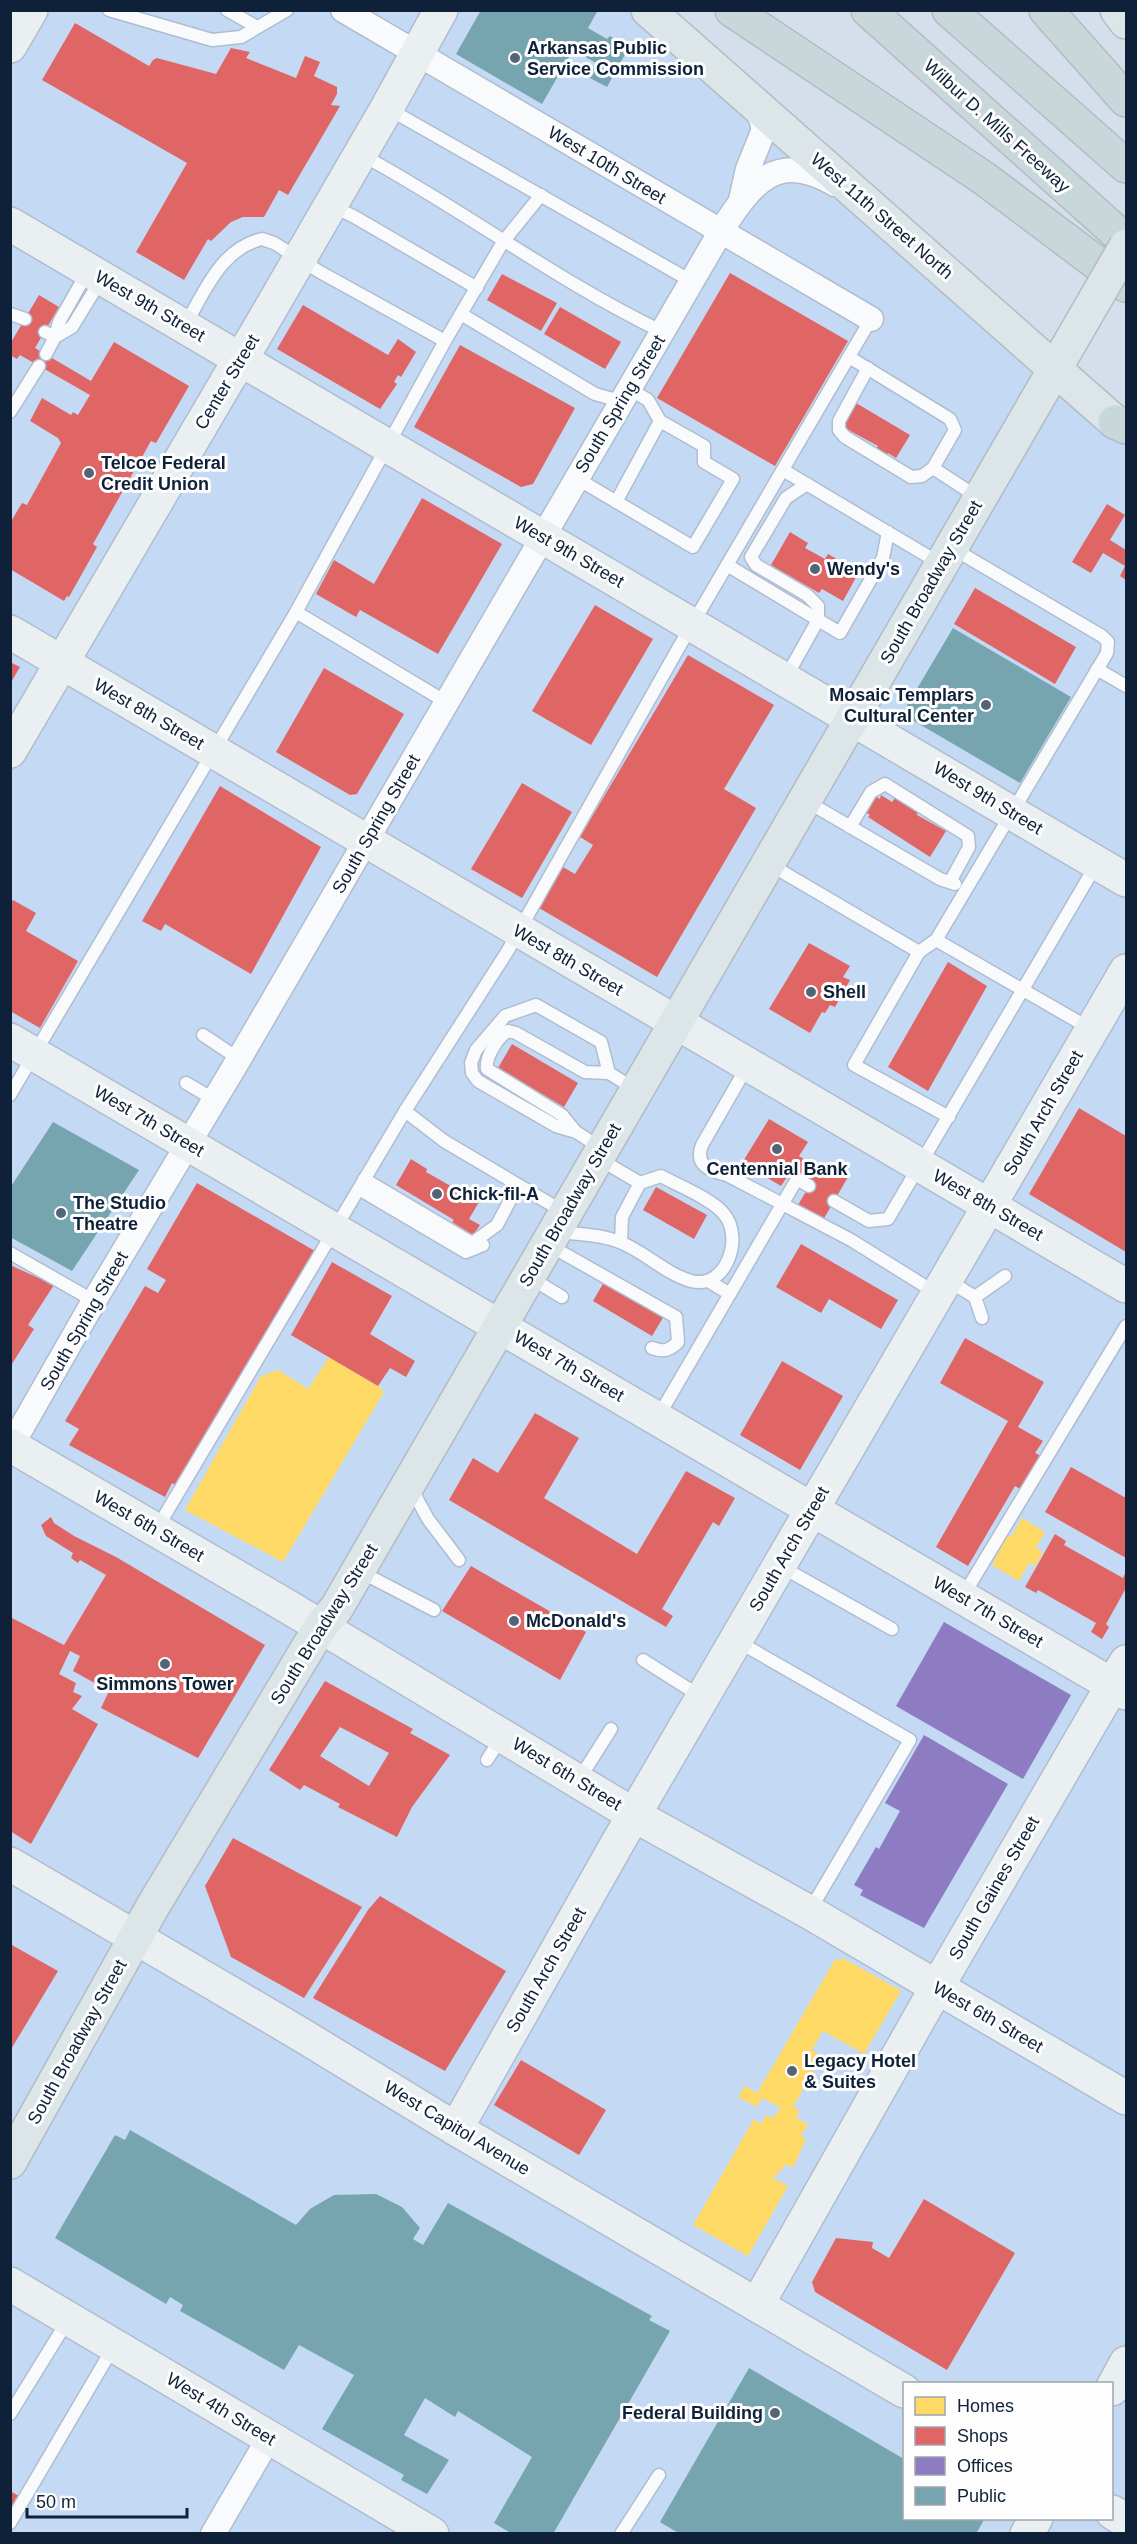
<svg xmlns="http://www.w3.org/2000/svg" width="1137" height="2544" viewBox="0 0 1137 2544" font-family="Helvetica,sans-serif">
<rect width="100%" height="100%" fill="#d5dfec"/>
<!-- built -->
<path fill="#c3d9f4" fill-rule="evenodd" d="M11,11h637l106,93 372,344v2085l-1115,1zM904,2384h208v134h-208z"/>
<!-- homes -->
<g fill="#ffd966">
<polygon points="329,1357 378,1386 384,1392 283,1562 185,1510 261,1376 278,1370 308,1389"/>
<polygon points="1022,1518 1045,1532 1036,1548 1043,1552 1035,1566 1029,1563 1019,1581 992,1565 1007,1535 1011,1537"/>
<polygon points="836,1958 841,1961 843,1958 901,1991 864,2054 823,2031 812,2050 822,2056 793,2107 800,2111 796,2118 808,2124 801,2136 806,2139 793,2168 787,2164 773,2178 788,2186 748,2256 693,2225 754,2119 761,2124 766,2115 772,2118 781,2108 762,2098 757,2107 738,2097 745,2086 757,2093"/>
</g>
<!-- shops -->
<g fill="#e06666" fill-rule="evenodd">
<polygon points="75,23 149,66 153,60 157,58 216,74 231,48 250,52 246,58 296,78 305,56 320,62 314,76 337,87 337,94 331,105 340,106 288,195 279,190 264,217 243,217 231,222 211,241 208,239 184,280 136,252 187,163 42,80"/>
<polygon points="730,273 848,341 775,466 657,398"/>
<polygon points="502,274 557,303 541,331 487,300"/>
<polygon points="39,295 59,307 35,348 91,381 114,342 189,386 156,443 151,441 93,544 97,547 69,597 67,596 64,601 10,569 10,523 22,503 27,505 61,443 58,438 30,421 42,398 71,415 73,412 78,415 90,395 20,355 17,359 10,355 10,344"/>
<polygon points="303,305 388,355 398,339 416,352 401,377 398,375 394,382 397,384 380,409 277,349"/>
<polygon points="560,307 621,342 605,369 544,334"/>
<polygon points="460,345 575,408 533,484 521,487 414,427"/>
<polygon points="856,403 910,435 896,458 888,453 886,456 875,450 878,446 843,427"/>
<polygon points="422,498 502,544 438,654 360,610 356,617 316,594 334,560 374,584"/>
<polygon points="1107,504 1125,515 1110,540 1126,550 1126,580 1120,576 1125,566 1103,553 1091,573 1072,562"/>
<polygon points="790,532 808,543 805,548 825,559 828,554 859,572 843,601 822,589 819,593 771,565"/>
<polygon points="975,588 1076,647 1055,684 954,624"/>
<polygon points="595,605 653,639 591,745 532,711"/>
<polygon points="688,655 774,705 724,789 756,808 657,977 539,908 563,867 575,874 593,845 580,837"/>
<polygon points="10,662 20,667 10,684"/>
<polygon points="324,668 404,714 357,794 350,795 276,752"/>
<polygon points="522,783 572,812 522,898 471,869"/>
<polygon points="220,786 321,847 251,974 165,924 161,931 142,921"/>
<polygon points="881,795 892,802 895,798 918,811 917,815 946,831 930,857 868,817 870,815 865,812 875,796 880,799"/>
<polygon points="13,900 36,913 26,931 78,961 40,1028 10,1011 10,904"/>
<polygon points="809,943 850,966 843,977 850,980 835,1007 830,1005 825,1013 822,1012 810,1033 769,1009"/>
<polygon points="948,962 987,986 928,1091 888,1067"/>
<polygon points="512,1044 578,1083 564,1107 498,1068"/>
<polygon points="1079,1108 1126,1136 1126,1252 1029,1194"/>
<polygon points="769,1119 808,1142 799,1156 820,1169 824,1163 848,1177 823,1220 798,1205 811,1183 791,1171 781,1186 742,1163"/>
<polygon points="411,1159 427,1169 426,1172 479,1202 469,1219 480,1225 473,1235 452,1222 454,1220 396,1185"/>
<polygon points="197,1183 315,1251 185,1491 172,1483 165,1497 69,1445 79,1429 65,1421 145,1286 158,1293 166,1280 147,1269"/>
<polygon points="656,1187 707,1215 694,1239 643,1210"/>
<polygon points="801,1244 898,1300 881,1329 829,1299 821,1313 776,1287"/>
<polygon points="332,1262 392,1296 370,1334 415,1361 406,1377 390,1368 378,1386 291,1335"/>
<polygon points="10,1265 54,1285 28,1325 34,1329 10,1367"/>
<polygon points="604,1282 664,1316 652,1336 593,1301"/>
<polygon points="965,1338 1044,1382 1018,1427 1043,1441 1035,1453 1041,1456 1022,1490 1015,1486 968,1566 936,1547 1008,1421 940,1383"/>
<polygon points="782,1361 843,1396 800,1470 740,1435"/>
<polygon points="535,1413 579,1438 544,1498 637,1554 686,1471 735,1498 719,1526 713,1522 662,1609 673,1616 666,1627 449,1500 473,1458 498,1473"/>
<polygon points="1071,1467 1126,1498 1126,1558 1045,1512"/>
<polygon points="51,1517 54,1523 74,1536 116,1557 265,1645 198,1758 101,1708 109,1691 73,1671 80,1656 70,1651 59,1674 76,1683 73,1692 82,1696 72,1709 98,1724 31,1844 10,1831 10,1617 64,1645 106,1575 80,1560 78,1563 71,1558 73,1553 46,1536 41,1525"/>
<polygon points="1055,1534 1066,1541 1064,1545 1123,1578 1126,1571 1126,1588 1106,1624 1109,1627 1102,1639 1091,1632 1096,1623 1038,1590 1036,1593 1025,1587"/>
<polygon points="471,1566 586,1632 560,1680 442,1611"/>
<path d="M325,1681l88,48 -3,4 40,22 -38,52 -15,30 -59,-30 2,-3 -36,-19 -4,5 -31,-20zM340,1727l49,26 -20,33 -49,-30z"/>
<polygon points="233,1838 362,1907 304,1998 231,1957 205,1886"/>
<polygon points="380,1896 506,1971 445,2071 313,1998 368,1910"/>
<polygon points="10,1944 58,1971 10,2051"/>
<polygon points="521,2060 606,2110 579,2155 494,2105"/>
<polygon points="924,2199 1015,2253 947,2370 815,2292 812,2282 836,2238 873,2242 872,2248 889,2258"/>
<polygon points="10,2491 19,2496 10,2510"/>
</g>
<!-- offices -->
<g fill="#8e7cc3">
<polygon points="944,1622 1071,1695 1023,1779 896,1706"/>
<polygon points="924,1735 1008,1784 924,1928 860,1895 863,1890 854,1885 876,1847 879,1849 900,1811 885,1803"/>
</g>
<!-- public -->
<g fill="#76a5af">
<polygon points="481,10 598,10 588,28 607,39 610,36 629,47 607,87 588,77 596,63 573,50 542,104 456,54"/>
<polygon points="953,628 1071,697 1020,783 902,714"/>
<polygon points="53,1122 139,1170 72,1271 10,1237 10,1188"/>
<polygon points="130,2130 296,2225 310,2209 334,2195 376,2194 402,2207 420,2228 413,2239 423,2245 448,2203 652,2316 649,2320 670,2331 553,2534 512,2534 494,2523 532,2457 458,2411 455,2417 425,2398 404,2435 449,2460 427,2494 401,2480 404,2475 322,2429 354,2375 299,2345 284,2370 180,2311 183,2305 170,2297 166,2304 55,2238 115,2135 125,2140"/>
<polygon points="749,2368 904,2459 904,2518 985,2518 976,2534 680,2534 660,2522"/>
</g>
<g fill="none" stroke-linecap="round" stroke-linejoin="round">
<defs>
<g id="lane">
<polyline points="109,10 212,40 241,37 287,10"/>
<polyline points="227,10 257,27"/>
<polyline points="387,108 691,281"/>
<path d="M362,155c102,55 196,127 301,177"/>
<polyline points="331,206 353,216 477,288"/>
<polyline points="10,314 25,319"/>
<polyline points="461,314 595,394 620,401"/>
<path d="M185,325c20,-33 35,-76 77,-86l12,4 46,29 125,69"/>
<polyline points="45,332 55,337"/>
<polyline points="55,337 72,327 102,278"/>
<polyline points="46,354 55,337 59,322 88,271"/>
<polyline points="849,357 950,419 955,430 933,468 979,498"/>
<polyline points="868,368 839,421 839,430 845,437 911,477 922,476 933,468"/>
<polyline points="10,412 39,366"/>
<polyline points="783,470 941,564"/>
<polyline points="576,478 693,547 733,479 704,462 704,446 660,421 648,400 628,388"/>
<polyline points="616,502 660,421"/>
<polyline points="727,565 840,633 883,558 888,532"/>
<polyline points="296,612 446,702"/>
<polyline points="1097,669 1126,686"/>
<polyline points="785,679 818,620 818,606 807,595 756,565 751,557 786,498 807,484"/>
<polyline points="806,801 940,879 955,884"/>
<polyline points="850,827 871,792 885,784 968,836 969,847 950,882"/>
<polyline points="769,864 919,952 854,1065 949,1117"/>
<polyline points="936,940 1091,1029"/>
<polyline points="919,952 936,940 1107,653 1108,642 1102,636 952,548"/>
<polyline points="203,1035 239,1059"/>
<path d="M748,1065l-46,80c-8,20 8,26 25,30l124,65 85,53"/>
<polyline points="186,1083 215,1100"/>
<polyline points="10,1095 296,612 445,341 503,242 541,195"/>
<polyline points="405,1111 444,1141 564,1212"/>
<path d="M575,1131l-13,-16 -75,-46c-2,-12 11,-32 21,-38l8,2 69,39 24,1"/>
<polyline points="601,1148 576,1132 556,1126 478,1081 472,1073 471,1063 476,1050 505,1016 536,1005 601,1042 609,1073 635,1089"/>
<polyline points="599,1159 640,1183"/>
<polyline points="364,1179 472,1243 497,1225 518,1185"/>
<polyline points="359,1189 466,1252 483,1245"/>
<polyline points="834,1201 869,1221 888,1219 1096,865"/>
<path d="M559,1232c20,2 45,3 63,11 24,10 44,31 69,38 35,9 53,-43 33,-67 -12,-15 -45,-28 -63,-38l-21,7 -18,34 -1,25"/>
<path d="M547,1244l129,73 2,25c-9,9 -15,10 -26,6"/>
<polyline points="10,1253 94,1301"/>
<polyline points="529,1277 562,1297"/>
<polyline points="947,1280 975,1297 982,1318"/>
<polyline points="710,1282 730,1294"/>
<polyline points="975,1297 1005,1276"/>
<polyline points="658,1417 797,1179 809,1186"/>
<polyline points="410,1486 428,1519 459,1560"/>
<polyline points="156,1530 405,1111 507,952 679,647 871,319"/>
<polyline points="780,1566 892,1629"/>
<polyline points="359,1571 434,1610"/>
<polyline points="963,1596 1126,1326"/>
<polyline points="737,1641 910,1740 809,1912"/>
<polyline points="643,1660 700,1696"/>
<polyline points="487,1760 501,1738"/>
<polyline points="578,1781 611,1729"/>
<polyline points="10,2414 68,2320"/>
<polyline points="10,2523 114,2346"/>
<polyline points="621,2534 659,2475"/>
</g>
<g id="street">
<polyline points="343,10 871,319"/>
<polyline points="741,200 748,169 763,132 763,123 754,104"/>
<path d="M10,1448l84,-147 145,-242 482,-828c31,-48 55,-81 114,-47"/>
<polyline points="213,2534 269,2438"/>
</g>
<g id="secondary">
<polyline points="10,46 31,10"/>
<polyline points="10,224 1126,880"/>
<polyline points="10,632 1126,1286"/>
<polyline points="10,751 227,381 253,339 387,108 441,10"/>
<polyline points="10,1040 1126,1693"/>
<polyline points="10,1445 285,1605 634,1815 809,1912 1126,2098"/>
<polyline points="10,1864 295,2031 456,2129 904,2391"/>
<polyline points="456,2129 617,1844 1126,971"/>
<polyline points="10,2284 432,2534"/>
<polyline points="757,2305 937,1987 1126,1662"/>
<polyline points="1112,2389 1126,2363"/>
<polyline points="1112,2512 1126,2521"/>
<polyline points="1027,2534 1036,2518"/>
</g>
<g id="primary">
<polyline points="648,10 1115,422"/>
<polyline points="1117,10 1126,22"/>
<polyline points="10,2162 153,1906 321,1626 336,1609 1096,298"/>
</g>
<g id="highway">
<polyline points="732,10 985,179 1126,285"/>
<polyline points="868,10 1126,241"/>
<polyline points="949,10 1126,166"/>
<polyline points="1046,10 1126,100"/>
<polyline points="1115,422 1126,427"/>
</g>
</defs>
<!-- lane casing -->
<use href="#lane" stroke="#b0bdd0" stroke-width="15"/>
<!-- street casing -->
<use href="#street" stroke="#b0bdd0" stroke-width="27"/>
<!-- secondary casing -->
<use href="#secondary" stroke="#b0bdd0" stroke-width="36"/>
<!-- primary casing -->
<use href="#primary" stroke="#b3bbc5" stroke-width="36"/>
<!-- highway casing -->
<use href="#highway" stroke="#b3bbc5" stroke-width="36"/>
<!-- lane -->
<use href="#lane" stroke="#f9fafc" stroke-width="12"/>
<!-- street -->
<use href="#street" stroke="#f9fafc" stroke-width="24"/>
<!-- secondary -->
<use href="#secondary" stroke="#eaeff1" stroke-width="33"/>
<!-- primary -->
<use href="#primary" stroke="#dce5e7" stroke-width="33"/>
<!-- highway -->
<use href="#highway" stroke="#c8d7d9" stroke-width="33"/>
<defs>
<polyline id="primary-bridge" points="1096,298 1126,246"/>
</defs>
<!-- primary-bridge casing -->
<use href="#primary-bridge" stroke="#b3bbc5" stroke-width="36" stroke-linecap="butt"/>
<!-- primary-bridge -->
<use href="#primary-bridge" stroke="#dce5e7" stroke-width="33"/>
</g>
<!-- markers -->
<g fill="#546477" stroke="#fdfdfd" stroke-width="2">
<circle cx="515" cy="58" r="6"/>
<circle cx="89" cy="473" r="6"/>
<circle cx="815" cy="569" r="6"/>
<circle cx="986" cy="705" r="6"/>
<circle cx="811" cy="992" r="6"/>
<circle cx="777" cy="1149" r="6"/>
<circle cx="437" cy="1194" r="6"/>
<circle cx="61" cy="1213" r="6"/>
<circle cx="514" cy="1621" r="6"/>
<circle cx="165" cy="1664" r="6"/>
<circle cx="792" cy="2071" r="6"/>
<circle cx="775" cy="2413" r="6"/>
</g>
<g text-anchor="middle" stroke-width="6" stroke-linejoin="round" paint-order="stroke">
<!-- poi labels -->
<g font-size="18" font-weight="bold" fill="#0f2138" stroke="#fdfdfd" text-anchor="start">
<text x="527" y="54">Arkansas Public<tspan x="527" dy="21">Service Commission</tspan></text>
<text x="101" y="469">Telcoe Federal<tspan x="101" dy="21">Credit Union</tspan></text>
<text x="827" y="575">Wendy's</text>
<text x="974" y="701" text-anchor="end">Mosaic Templars<tspan x="974" dy="21">Cultural Center</tspan></text>
<text x="823" y="998">Shell</text>
<text x="777" y="1175" text-anchor="middle">Centennial Bank</text>
<text x="449" y="1200">Chick-fil-A</text>
<text x="73" y="1209">The Studio<tspan x="73" dy="21">Theatre</tspan></text>
<text x="526" y="1627">McDonald's</text>
<text x="165" y="1690" text-anchor="middle">Simmons Tower</text>
<text x="804" y="2067">Legacy Hotel<tspan x="804" dy="21">&amp; Suites</tspan></text>
<text x="763" y="2419" text-anchor="end">Federal Building</text>
</g>
<!-- street labels -->
<g font-size="18" fill="#0f2138" stroke="#fdfdfd">
<text transform="translate(997 126) rotate(42)" y="6">Wilbur D. Mills Freeway</text>
<text transform="translate(607 165) rotate(31)" y="6">West 10th Street</text>
<text transform="translate(882 216) rotate(41)" y="6">West 11th Street North</text>
<text transform="translate(150 306) rotate(30)" y="6">West 9th Street</text>
<text transform="translate(227 382) rotate(-59)" y="6">Center Street</text>
<text transform="translate(620 404) rotate(-59)" y="6">South Spring Street</text>
<text transform="translate(569 552) rotate(30)" y="6">West 9th Street</text>
<text transform="translate(931 582) rotate(-60)" y="6">South Broadway Street</text>
<text transform="translate(149 714) rotate(30)" y="6">West 8th Street</text>
<text transform="translate(988 798) rotate(31)" y="6">West 9th Street</text>
<text transform="translate(376 824) rotate(-60)" y="6">South Spring Street</text>
<text transform="translate(568 960) rotate(30)" y="6">West 8th Street</text>
<text transform="translate(1043 1113) rotate(-60)" y="6">South Arch Street</text>
<text transform="translate(149 1121) rotate(30)" y="6">West 7th Street</text>
<text transform="translate(570 1205) rotate(-60)" y="6">South Broadway Street</text>
<text transform="translate(988 1205) rotate(30)" y="6">West 8th Street</text>
<text transform="translate(84 1321) rotate(-60)" y="6">South Spring Street</text>
<text transform="translate(569 1366) rotate(30)" y="6">West 7th Street</text>
<text transform="translate(149 1526) rotate(30)" y="6">West 6th Street</text>
<text transform="translate(789 1549) rotate(-60)" y="6">South Arch Street</text>
<text transform="translate(988 1612) rotate(30)" y="6">West 7th Street</text>
<text transform="translate(324 1624) rotate(-58)" y="6">South Broadway Street</text>
<text transform="translate(567 1774) rotate(31)" y="6">West 6th Street</text>
<text transform="translate(994 1888) rotate(-60)" y="6">South Gaines Street</text>
<text transform="translate(546 1970) rotate(-60)" y="6">South Arch Street</text>
<text transform="translate(988 2017) rotate(30)" y="6">West 6th Street</text>
<text transform="translate(77 2042) rotate(-61)" y="6">South Broadway Street</text>
<text transform="translate(457 2128) rotate(31)" y="6">West Capitol Avenue</text>
<text transform="translate(221 2409) rotate(31)" y="6">West 4th Street</text>
</g>
</g>
<!-- border -->
<rect width="1137" height="2544" fill="none" stroke="#0f2138" stroke-width="24"/>
<!-- legend -->
<rect x="903" y="2382" width="210" height="138" fill="#fdfdfd" stroke="#9ea5ae" stroke-width="1.5"/>
<rect x="915" y="2397" width="30" height="18" fill="#ffd966" stroke="#9ea5ae" stroke-width="1.5"/>
<text x="957" y="2412" font-size="18" fill="#0f2138">Homes</text>
<rect x="915" y="2427" width="30" height="18" fill="#e06666" stroke="#9ea5ae" stroke-width="1.5"/>
<text x="957" y="2442" font-size="18" fill="#0f2138">Shops</text>
<rect x="915" y="2457" width="30" height="18" fill="#8e7cc3" stroke="#9ea5ae" stroke-width="1.5"/>
<text x="957" y="2472" font-size="18" fill="#0f2138">Offices</text>
<rect x="915" y="2487" width="30" height="18" fill="#76a5af" stroke="#9ea5ae" stroke-width="1.5"/>
<text x="957" y="2502" font-size="18" fill="#0f2138">Public</text>
<!-- scale -->
<path d="M27 2508v9h160v-9" fill="none" stroke="#0f2138" stroke-width="3"/>
<text x="36" y="2508" font-size="18" fill="#0f2138" stroke="#fdfdfd" stroke-width="4.5" paint-order="stroke">50 m</text>
</svg>
